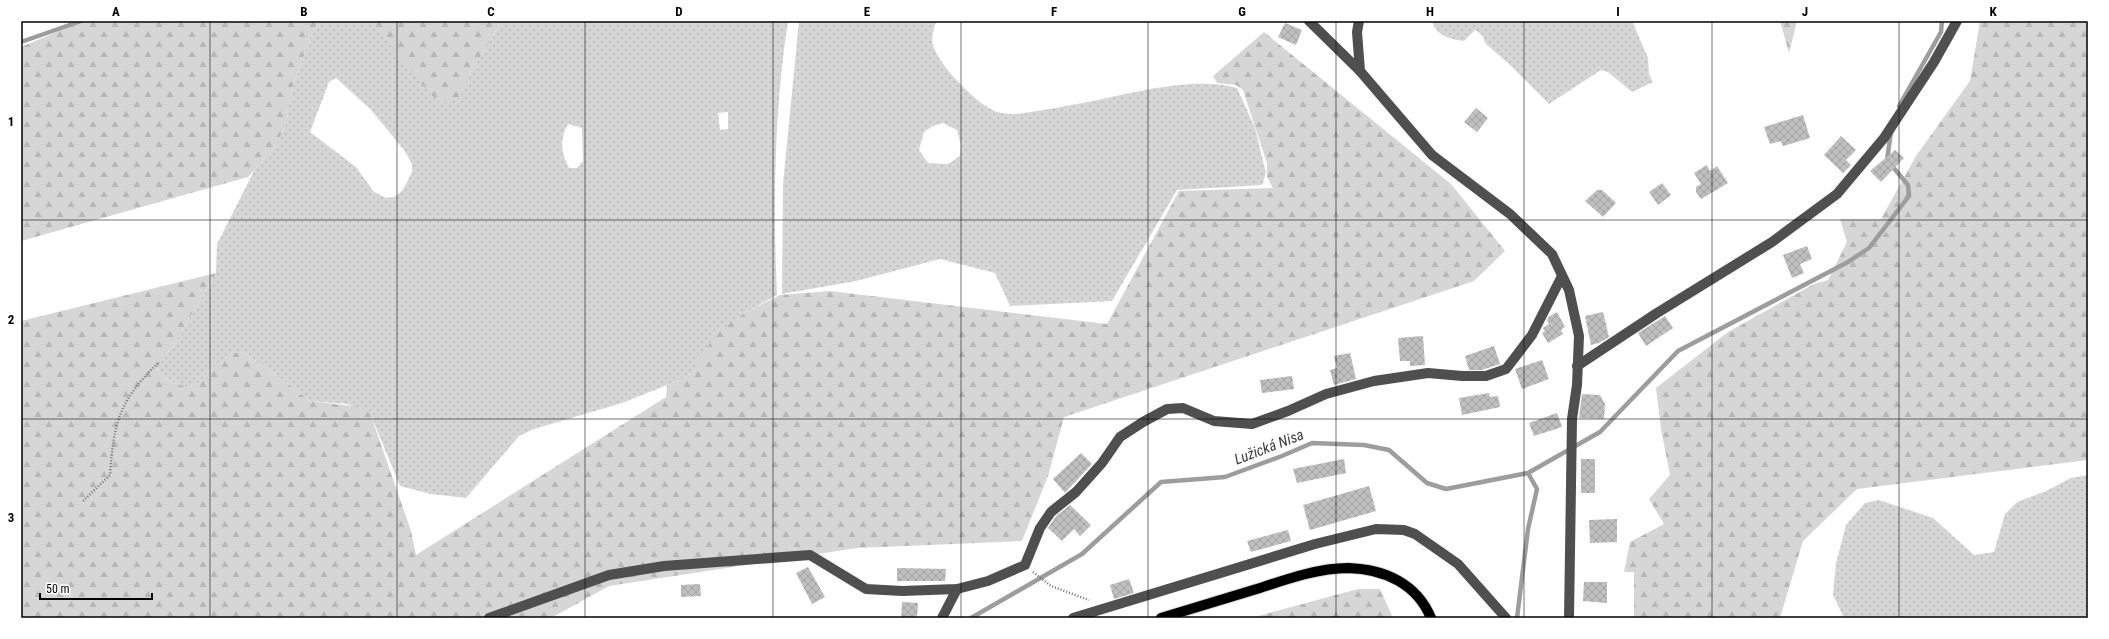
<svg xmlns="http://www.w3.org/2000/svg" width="2109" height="639" viewBox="0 0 2109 639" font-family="'Roboto Condensed',sans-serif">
<defs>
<pattern id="grass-dots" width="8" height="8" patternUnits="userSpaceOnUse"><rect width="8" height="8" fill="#d6d6d6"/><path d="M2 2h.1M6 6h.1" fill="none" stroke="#b6b6b6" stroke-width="1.8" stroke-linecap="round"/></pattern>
<pattern id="forest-firs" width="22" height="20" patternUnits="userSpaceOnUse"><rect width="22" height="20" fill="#d6d6d6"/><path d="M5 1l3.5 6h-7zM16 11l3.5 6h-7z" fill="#b6b6b6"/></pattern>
<pattern id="building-cross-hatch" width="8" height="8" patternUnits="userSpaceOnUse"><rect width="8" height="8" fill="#bfbfbf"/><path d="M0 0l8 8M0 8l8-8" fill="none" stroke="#a2a2a2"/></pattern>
</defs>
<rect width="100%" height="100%" fill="#fff"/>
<!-- grass -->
<g fill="url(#grass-dots)" fill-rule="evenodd">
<path d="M320,21h50l89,77 9,-21 34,-56h286c-14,90 -15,183 -11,274l-31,17 -45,46 -14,19 -65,26 -88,26 -15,7 -53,62 -35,-4 -31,-8 -30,-73 -23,-9 -37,-3 -39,-30 -30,-19 -31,17 -10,13 -12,6 -22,-9 -10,-11 18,-24 42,-71 1,-29 38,-75 20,-22 10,-21 6,-34 19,-54zM336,78l35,32 33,40 8,14v8l-5,10 -5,9 -8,6 -8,1 -12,-6 -18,-25 -46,-35 19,-50zM728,112v17l-8,1 -2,-17zM568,124l14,4 1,33 -6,7h-8c-8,-16 -10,-28 -1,-44z"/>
<path d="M799,21h138c-3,5 -6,17 -4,24 5,19 40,55 58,64 7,5 18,5 27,5 25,-4 50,-8 75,-13 42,-9 103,-25 144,-13l18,40 11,45 -4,12 -85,5 -65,111 -102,5 -15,-33 -55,-14 -84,22 -74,13 1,-110zM943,123l14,7 4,15 -1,11 -12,8 -20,-1 -9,-13 5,-18 9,-6z"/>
<path d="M1432,21h200l16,37 1,16 4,8 -21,10 -24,-20 -7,-2 -52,34 -39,-39 -24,-21 -4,-9 -7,-5 -11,11c-14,-2 -27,-5 -32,-20z"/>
<polygon points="2088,475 2088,618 1844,618 1833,595 1836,563 1846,525 1865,503 1879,500 1933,518 1974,555 1994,552 2005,514 2017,502 2046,491 2071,478"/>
</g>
<!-- forest -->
<g fill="url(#forest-firs)">
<polygon points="83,21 320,21 310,38 291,92 285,126 275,147 248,177 21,241 21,47"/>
<polygon points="370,21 502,21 468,77 459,98 447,104 431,95"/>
<polygon points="1780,21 1797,21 1789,53"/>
<polygon points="1980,21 2088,21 2088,460 1857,489 1803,541 1780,618 1631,618 1634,616 1634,572 1624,572 1630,542 1664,524 1649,499 1670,475 1661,429 1656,388 1728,332 1814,284 1828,280 1847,242 1840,219 1881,219 1916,156 1970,81"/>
<polygon points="1264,32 1451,184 1505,251 1474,281 1064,417 1048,476 1022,541 857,548 609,586 551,618 21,618 21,321 216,273 174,344 156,368 166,379 188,388 200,382 210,369 228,354 241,352 271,371 310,401 360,407 370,413 411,531 416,555 666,397 667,385 687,377 717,333 746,312 780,295 830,291 1107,324 1179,191 1273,188 1267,177 1267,163 1243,90 1236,85 1217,83 1213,76"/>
<polygon points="1358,589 1380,589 1393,618 1251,618"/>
</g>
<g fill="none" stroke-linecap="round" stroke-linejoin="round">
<!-- stream -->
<g stroke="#9d9d9d" stroke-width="4.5">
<polyline points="21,42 81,21"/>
<polyline points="1899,106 1941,32 1942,21"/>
<polyline points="1528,473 1600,432 1678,351 1848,262 1869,248 1909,196 1908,185 1887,160 1891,132"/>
<polyline points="971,618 1082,554 1161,482 1225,477 1282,456 1312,443 1364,445 1389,450 1427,483 1446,489 1528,473 1537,489 1528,529 1517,618"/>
</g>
</g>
<!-- building -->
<g fill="url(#building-cross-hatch)">
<polygon points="1285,23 1302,30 1296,45 1278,37"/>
<polygon points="1476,108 1488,118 1477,132 1464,122"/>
<polygon points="1803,115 1810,138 1783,146 1781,141 1770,144 1764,127"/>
<polygon points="1841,136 1856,150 1846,160 1851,165 1843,173 1824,155"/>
<polygon points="1895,150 1904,158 1881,182 1870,171"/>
<polygon points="1707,165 1710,171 1717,166 1728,183 1701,199 1696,192 1696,187 1701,184 1694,173"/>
<polygon points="1662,183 1671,195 1658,205 1649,192"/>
<polygon points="1597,190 1602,190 1616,203 1603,217 1585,201"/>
<polygon points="1807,246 1812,259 1800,264 1804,273 1792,278 1783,255"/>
<polygon points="1557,312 1565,327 1561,330 1563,334 1548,343 1542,333 1545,331 1543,328 1549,324 1547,321 1548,317"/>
<polygon points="1603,312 1609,337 1599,343 1591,345 1585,316"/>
<polygon points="1665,316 1673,328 1646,346 1638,333"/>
<polygon points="1423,336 1425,365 1410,366 1410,361 1400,361 1398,338"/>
<polygon points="1494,346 1500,364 1482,370 1469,370 1465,356"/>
<polygon points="1350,353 1356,379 1334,385 1330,370 1337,368 1334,356"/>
<polygon points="1542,360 1549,379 1522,389 1515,369"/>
<polygon points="1292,376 1294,389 1262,393 1260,380"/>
<polygon points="1489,393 1490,397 1498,396 1500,407 1462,415 1459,398"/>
<polygon points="1582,394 1600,395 1605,404 1604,419 1579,418"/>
<polygon points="1557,413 1562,427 1534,436 1529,423"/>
<polygon points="1081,453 1092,464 1065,493 1053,479"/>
<polygon points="1344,459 1346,473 1297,483 1293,469"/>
<rect x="1581" y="459" width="14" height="34"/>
<polygon points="1369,486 1376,511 1310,530 1303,505"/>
<polygon points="1070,505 1091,525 1080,536 1074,529 1062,541 1048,528 1056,516"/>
<polygon points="1617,519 1617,542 1590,543 1589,520"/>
<polygon points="1288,530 1291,541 1251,552 1247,541"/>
<polygon points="808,567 825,597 812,604 796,573"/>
<polygon points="897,568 946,569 945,581 897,581"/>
<polygon points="1129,579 1134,593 1114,599 1110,585"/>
<polygon points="1584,582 1607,582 1607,603 1583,601"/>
<polygon points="700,584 701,596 681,597 681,585"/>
<polygon points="902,602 918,603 917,618 901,618"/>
</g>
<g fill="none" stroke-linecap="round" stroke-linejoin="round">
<defs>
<path id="major" d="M1161,618c33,-10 66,-20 99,-30 27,-9 59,-20 88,-20 37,1 69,16 83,50"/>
</defs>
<!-- major casing -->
<use href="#major" stroke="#dbdbdb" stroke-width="12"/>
<!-- path -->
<g stroke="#717171" stroke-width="2.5" stroke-dasharray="1 2" stroke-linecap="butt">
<path d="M83,501l27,-26c4,-54 9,-74 49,-113"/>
<polyline points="1033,572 1051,586 1089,600"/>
</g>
<!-- minor -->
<g stroke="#4f4f4f" stroke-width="10">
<polyline points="1309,21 1360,71 1432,155 1510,214 1552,254 1569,290 1579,336 1577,385 1572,419 1569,618"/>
<polyline points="1359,21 1357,32 1360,71"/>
<polyline points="1577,366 1657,313 1772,242 1837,194 1884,138 1934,62 1957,21"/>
<polyline points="489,618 609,575 664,566 810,555 866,589 902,591 957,589 988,581 1025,565 1040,528 1051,512 1076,492 1102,463 1120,437 1143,422 1167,409 1183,408 1214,421 1252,424 1288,411 1326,394 1374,381 1428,373 1462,376 1486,376 1506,369 1516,356 1532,335 1562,276"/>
<polyline points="942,618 957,589"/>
<polyline points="1073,618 1315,544 1376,529 1404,530 1415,534 1458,564 1506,618"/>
</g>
<!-- major -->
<use href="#major" stroke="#000" stroke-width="10"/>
</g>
<!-- grid -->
<path fill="none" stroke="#000" stroke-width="1" stroke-opacity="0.55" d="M210,21v597M397,21v597M585,21v597M773,21v597M961,21v597M1148,21v597M1336,21v597M1524,21v597M1712,21v597M1899,21v597M21,220h2067M21,419h2067"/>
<g text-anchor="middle" stroke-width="4" stroke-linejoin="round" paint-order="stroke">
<!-- water labels -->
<g font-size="15" font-style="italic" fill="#3e3e3e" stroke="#fff">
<text transform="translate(1269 447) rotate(-21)" y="5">Lužická Nisa</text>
</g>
</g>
<!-- border -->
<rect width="2109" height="639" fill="none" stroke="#ffffff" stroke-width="44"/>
<!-- scale -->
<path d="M40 593v6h112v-6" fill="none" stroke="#000000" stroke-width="2"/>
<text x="46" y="593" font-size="12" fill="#000000" stroke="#ffffff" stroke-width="3" paint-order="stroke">50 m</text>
<rect x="22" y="22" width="2065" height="595" fill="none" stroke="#000" stroke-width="1.5"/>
<g font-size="13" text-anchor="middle" font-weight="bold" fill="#000">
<text x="116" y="16">A</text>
<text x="304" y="16">B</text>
<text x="491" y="16">C</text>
<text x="679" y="16">D</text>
<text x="867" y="16">E</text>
<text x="1054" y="16">F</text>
<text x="1242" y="16">G</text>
<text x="1430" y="16">H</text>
<text x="1618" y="16">I</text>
<text x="1805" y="16">J</text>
<text x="1993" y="16">K</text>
<text x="11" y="126">1</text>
<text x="11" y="324">2</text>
<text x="11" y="522">3</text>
</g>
</svg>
